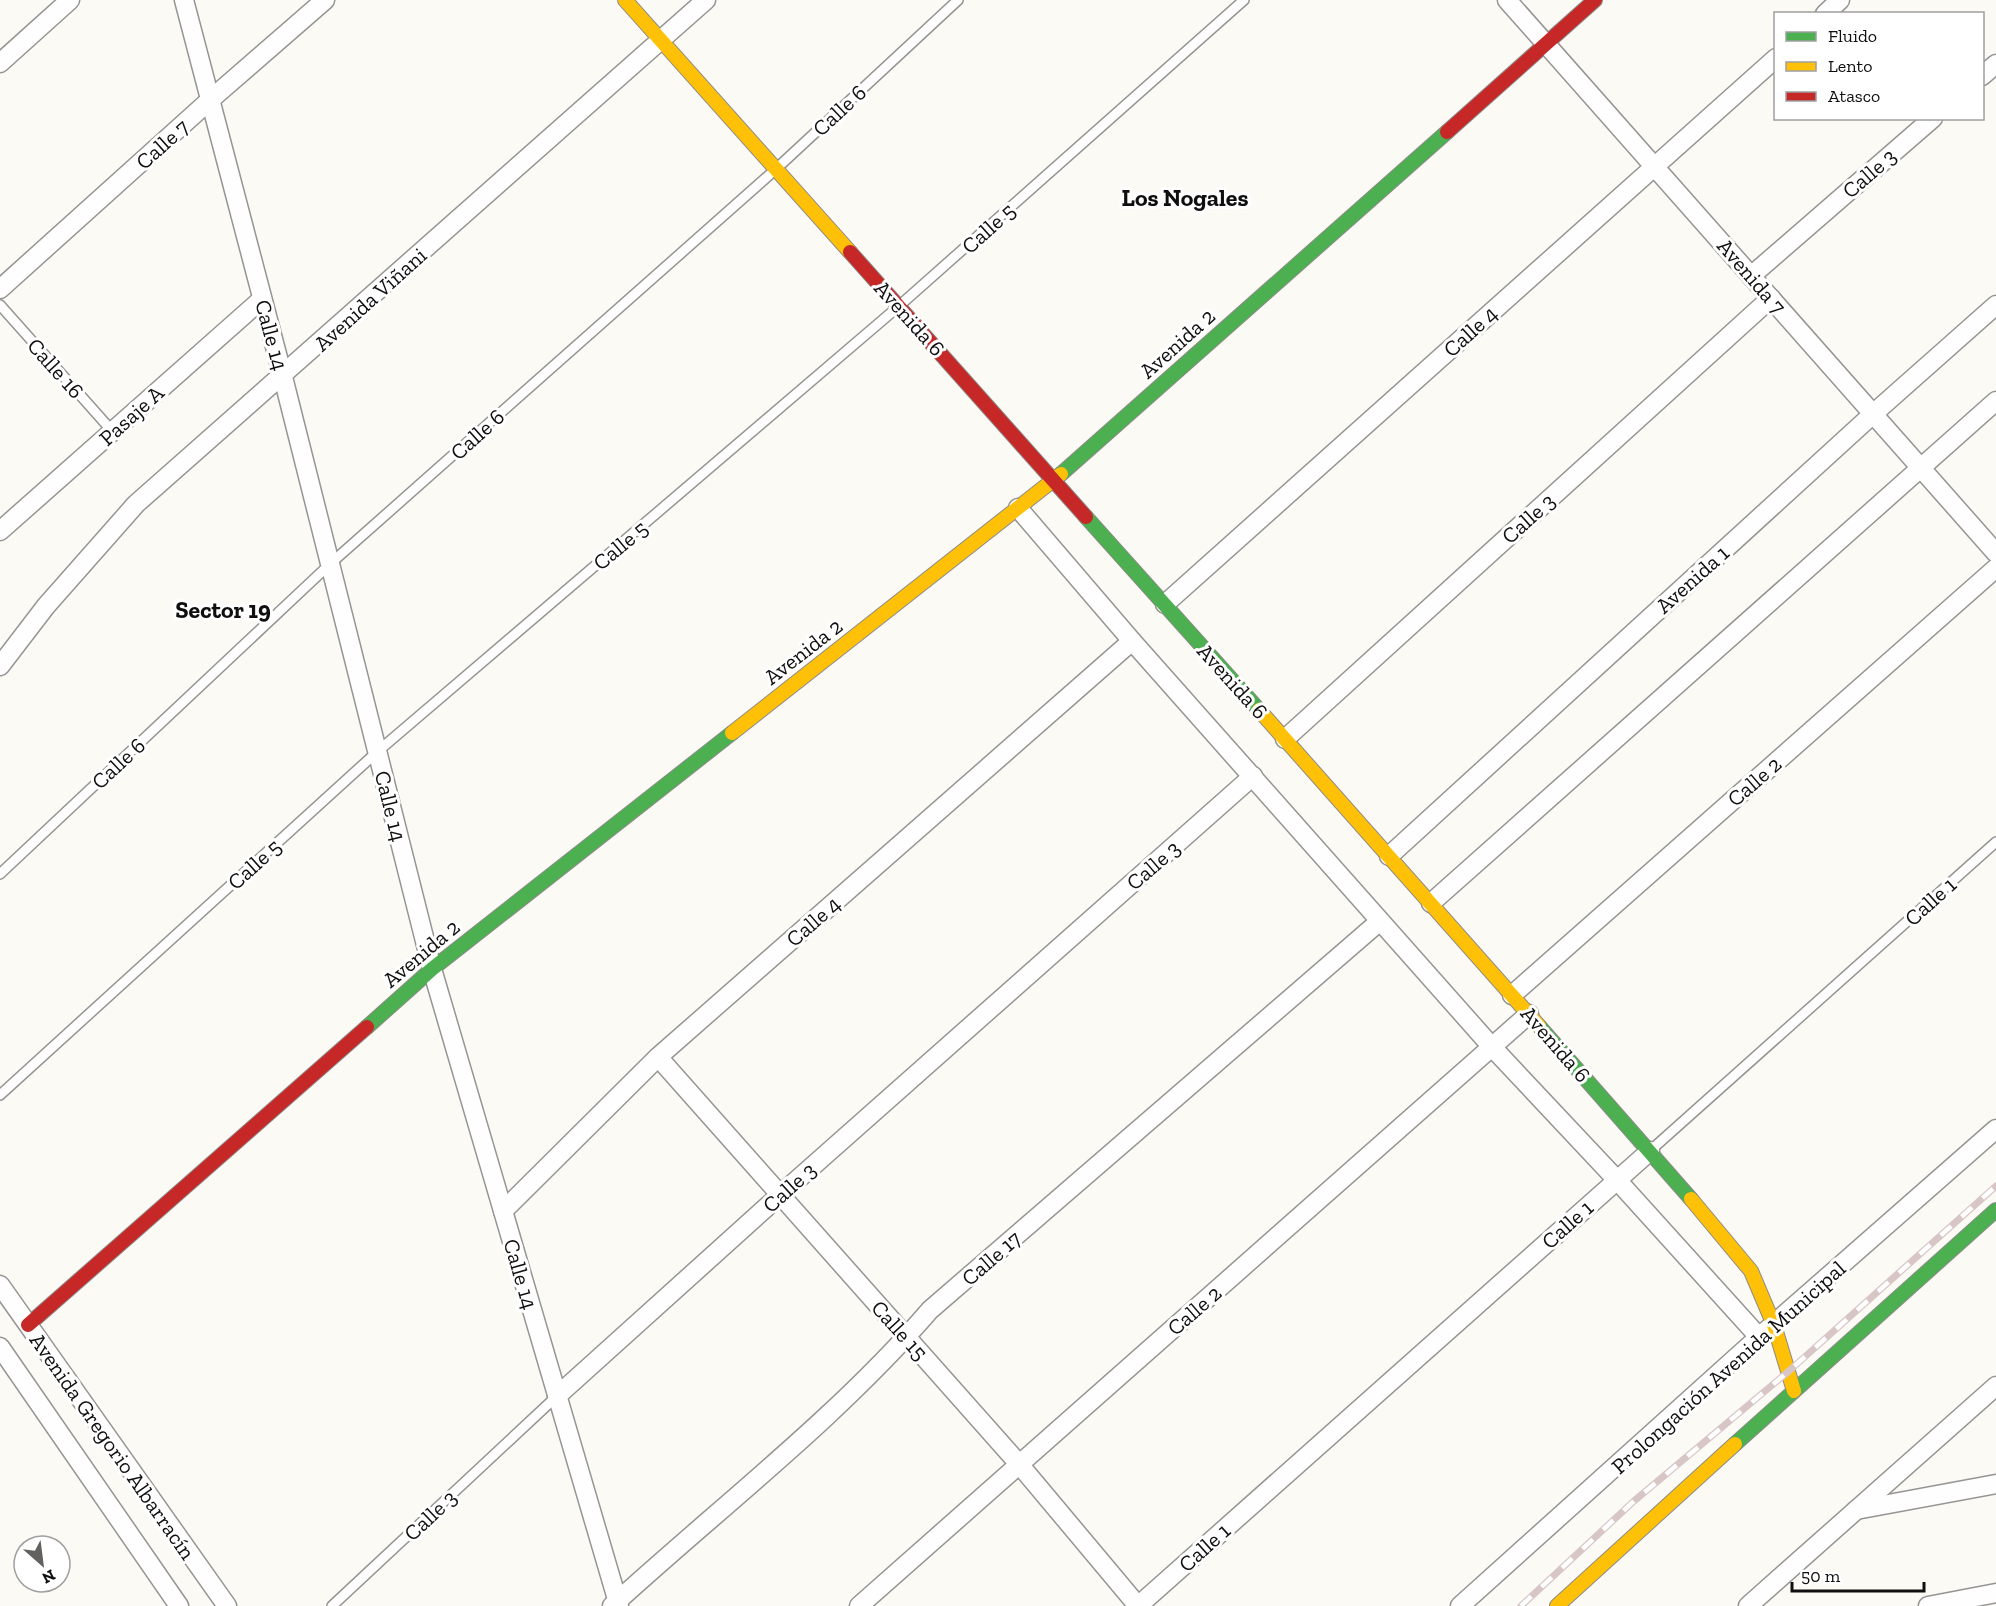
<svg xmlns="http://www.w3.org/2000/svg" width="1996" height="1606" viewBox="0 0 1996 1606" font-family="'Zilla Slab',serif">
<rect width="100%" height="100%" fill="#fcfaf5"/>
<g fill="none" stroke-linecap="round" stroke-linejoin="round">
<defs>
<g id="lane">
<polyline points="0,305 113,432"/>
<polyline points="0,874 330,564 776,169 958,0"/>
<polyline points="0,1095 377,752 899,306 1244,0"/>
<polyline points="1651,1150 1996,842"/>
<polyline points="332,1606 557,1396"/>
</g>
<g id="street">
<polyline points="184,0 283,377 432,969 619,1606"/>
<polyline points="1507,0 1996,553"/>
<polyline points="1825,14 1840,0"/>
<polyline points="0,63 70,0"/>
<polyline points="1982,76 1996,64"/>
<polyline points="1751,276 1933,118"/>
<polyline points="0,289 210,100 325,0"/>
<polyline points="1018,508 1132,641 1492,1047 1617,1180 1759,1337"/>
<polyline points="0,531 262,299"/>
<polyline points="1165,604 1776,58"/>
<polyline points="0,666 46,606 136,504 706,0"/>
<polyline points="1285,739 1771,298"/>
<polyline points="1389,856 1873,414 1996,305"/>
<polyline points="1431,903 1996,401"/>
<polyline points="1512,995 1996,568"/>
<polyline points="658,1057 1019,1464 1138,1606"/>
<polyline points="503,1211 658,1057 1132,641"/>
<polyline points="0,1285 227,1606"/>
<polyline points="0,1347 179,1606"/>
<polyline points="557,1396 780,1195 1253,776"/>
<polyline points="1856,1510 1996,1484"/>
<path d="M612,1606c106,-97 225,-188 318,-296l450,-389"/>
<polyline points="859,1606 1529,1014"/>
<polyline points="1138,1606 1650,1151"/>
<polyline points="1460,1606 1759,1337 1996,1129"/>
<polyline points="1748,1606 1996,1386"/>
<polyline points="1928,1606 1996,1593"/>
</g>
<g id="fast">
<polyline points="1061,474 1447,132"/>
<polyline points="1086,517 1259,710"/>
<polyline points="1539,1026 1691,1199"/>
<polyline points="367,1027 432,969 732,733"/>
<polyline points="1735,1444 1996,1210"/>
</g>
<g id="slow">
<polyline points="625,0 850,252"/>
<polyline points="1259,710 1539,1026"/>
<polyline points="732,733 1061,474"/>
<polyline points="1691,1199 1751,1271 1774,1325 1794,1391"/>
<polyline points="1557,1606 1735,1444"/>
</g>
<g id="jam">
<polyline points="1447,132 1595,0"/>
<polyline points="850,252 1086,517"/>
<polyline points="28,1325 367,1027"/>
</g>
</defs>
<!-- lane casing -->
<use href="#lane" stroke="#969593" stroke-width="12"/>
<!-- street casing -->
<use href="#street" stroke="#969593" stroke-width="21"/>
<!-- fast casing -->
<use href="#fast" stroke="#8c8b89" stroke-width="16"/>
<!-- slow casing -->
<use href="#slow" stroke="#8c8b89" stroke-width="16"/>
<!-- jam casing -->
<use href="#jam" stroke="#8c8b89" stroke-width="16"/>
<!-- lane -->
<use href="#lane" stroke="#fffefe" stroke-width="9"/>
<!-- street -->
<use href="#street" stroke="#fffefe" stroke-width="18"/>
<!-- fast -->
<use href="#fast" stroke="#4caf50" stroke-width="14"/>
<!-- slow -->
<use href="#slow" stroke="#ffc107" stroke-width="14"/>
<!-- jam -->
<use href="#jam" stroke="#c62828" stroke-width="14"/>
<defs>
<polyline id="rail" points="1521,1606 1634,1501 1789,1371 1996,1186"/>
</defs>
<!-- rail casing -->
<use href="#rail" stroke="#d8c6c7" stroke-width="7"/>
<!-- rail -->
<use href="#rail" stroke="#fff" stroke-width="4.5" stroke-dasharray="14" stroke-linecap="butt"/>
</g>
<g text-anchor="middle" stroke-width="6" stroke-linejoin="round" paint-order="stroke">
<!-- street labels -->
<g font-size="22" fill="#0f0f0f" stroke="#fff">
<text transform="translate(839 110) rotate(-43)" y="8">Calle 6</text>
<text transform="translate(162 144) rotate(-42)" y="8">Calle 7</text>
<text transform="translate(1869 173) rotate(-41)" y="8">Calle 3</text>
<text transform="translate(988 228) rotate(-42)" y="8">Calle 5</text>
<text transform="translate(1752 276) rotate(49)" y="8">Avenida 7</text>
<text transform="translate(370 299) rotate(-42)" y="8">Avenida Viñani</text>
<text transform="translate(910 318) rotate(48)" y="8">Avenida 6</text>
<text transform="translate(1470 331) rotate(-42)" y="8">Calle 4</text>
<text transform="translate(272 335) rotate(75)" y="8">Calle 14</text>
<text transform="translate(1177 343) rotate(-42)" y="8">Avenida 2</text>
<text transform="translate(56 368) rotate(48)" y="8">Calle 16</text>
<text transform="translate(131 415) rotate(-42)" y="8">Pasaje A</text>
<text transform="translate(477 434) rotate(-42)" y="8">Calle 6</text>
<text transform="translate(1528 518) rotate(-42)" y="8">Calle 3</text>
<text transform="translate(620 545) rotate(-40)" y="8">Calle 5</text>
<text transform="translate(1692 579) rotate(-42)" y="8">Avenida 1</text>
<text transform="translate(803 651) rotate(-38)" y="8">Avenida 2</text>
<text transform="translate(1233 681) rotate(48)" y="8">Avenida 6</text>
<text transform="translate(118 763) rotate(-43)" y="8">Calle 6</text>
<text transform="translate(1754 781) rotate(-41)" y="8">Calle 2</text>
<text transform="translate(391 806) rotate(76)" y="8">Calle 14</text>
<text transform="translate(254 864) rotate(-42)" y="8">Calle 5</text>
<text transform="translate(1153 865) rotate(-41)" y="8">Calle 3</text>
<text transform="translate(1930 901) rotate(-42)" y="8">Calle 1</text>
<text transform="translate(813 921) rotate(-41)" y="8">Calle 4</text>
<text transform="translate(421 953) rotate(-40)" y="8">Avenida 2</text>
<text transform="translate(1556 1044) rotate(49)" y="8">Avenida 6</text>
<text transform="translate(789 1187) rotate(-42)" y="8">Calle 3</text>
<text transform="translate(1567 1224) rotate(-42)" y="8">Calle 1</text>
<text transform="translate(991 1258) rotate(-41)" y="8">Calle 17</text>
<text transform="translate(521 1274) rotate(74)" y="8">Calle 14</text>
<text transform="translate(1194 1310) rotate(-41)" y="8">Calle 2</text>
<text transform="translate(900 1330) rotate(48)" y="8">Calle 15</text>
<text transform="translate(1728 1367) rotate(-42)" y="8">Prolongación Avenida Municipal</text>
<text transform="translate(113 1446) rotate(55)" y="8">Avenida Gregorio Albarracín</text>
<text transform="translate(430 1515) rotate(-43)" y="8">Calle 3</text>
<text transform="translate(1204 1547) rotate(-42)" y="8">Calle 1</text>
</g>
<!-- neighbourhood labels -->
<g font-size="24" font-weight="bold" fill="#0f0f0f" stroke="#fff">
<text x="1185" y="206">Los Nogales</text>
<text x="223" y="618">Sector 19</text>
</g>
</g>
<!-- legend -->
<rect x="1774" y="12" width="210" height="108" fill="#ffffff" stroke="#9f9f9f" stroke-width="1.5"/>
<rect x="1786" y="32" width="30" height="9" fill="#4caf50" stroke="#9f9f9f" stroke-width="1.5"/>
<text x="1828" y="42" font-size="18" fill="#0f0f0f">Fluido</text>
<rect x="1786" y="62" width="30" height="9" fill="#ffc107" stroke="#9f9f9f" stroke-width="1.5"/>
<text x="1828" y="72" font-size="18" fill="#0f0f0f">Lento</text>
<rect x="1786" y="92" width="30" height="9" fill="#c62828" stroke="#9f9f9f" stroke-width="1.5"/>
<text x="1828" y="102" font-size="18" fill="#0f0f0f">Atasco</text>
<!-- north arrow -->
<g transform="translate(42 1564) rotate(152)"><circle r="28" fill="#ffffff" stroke="#9f9f9f" stroke-width="1.5"/>
<path d="M0-4.5L10 22L0 15L-10 22Z" fill="#626160"/>
<text y="-9" font-size="16" font-weight="bold" text-anchor="middle" fill="#0f0f0f">N</text>
</g>
<!-- scale -->
<path d="M1792 1582v9h132v-9" fill="none" stroke="#0f0f0f" stroke-width="3"/>
<text x="1801" y="1582" font-size="18" fill="#0f0f0f" stroke="#ffffff" stroke-width="4.5" paint-order="stroke">50 m</text>
</svg>
